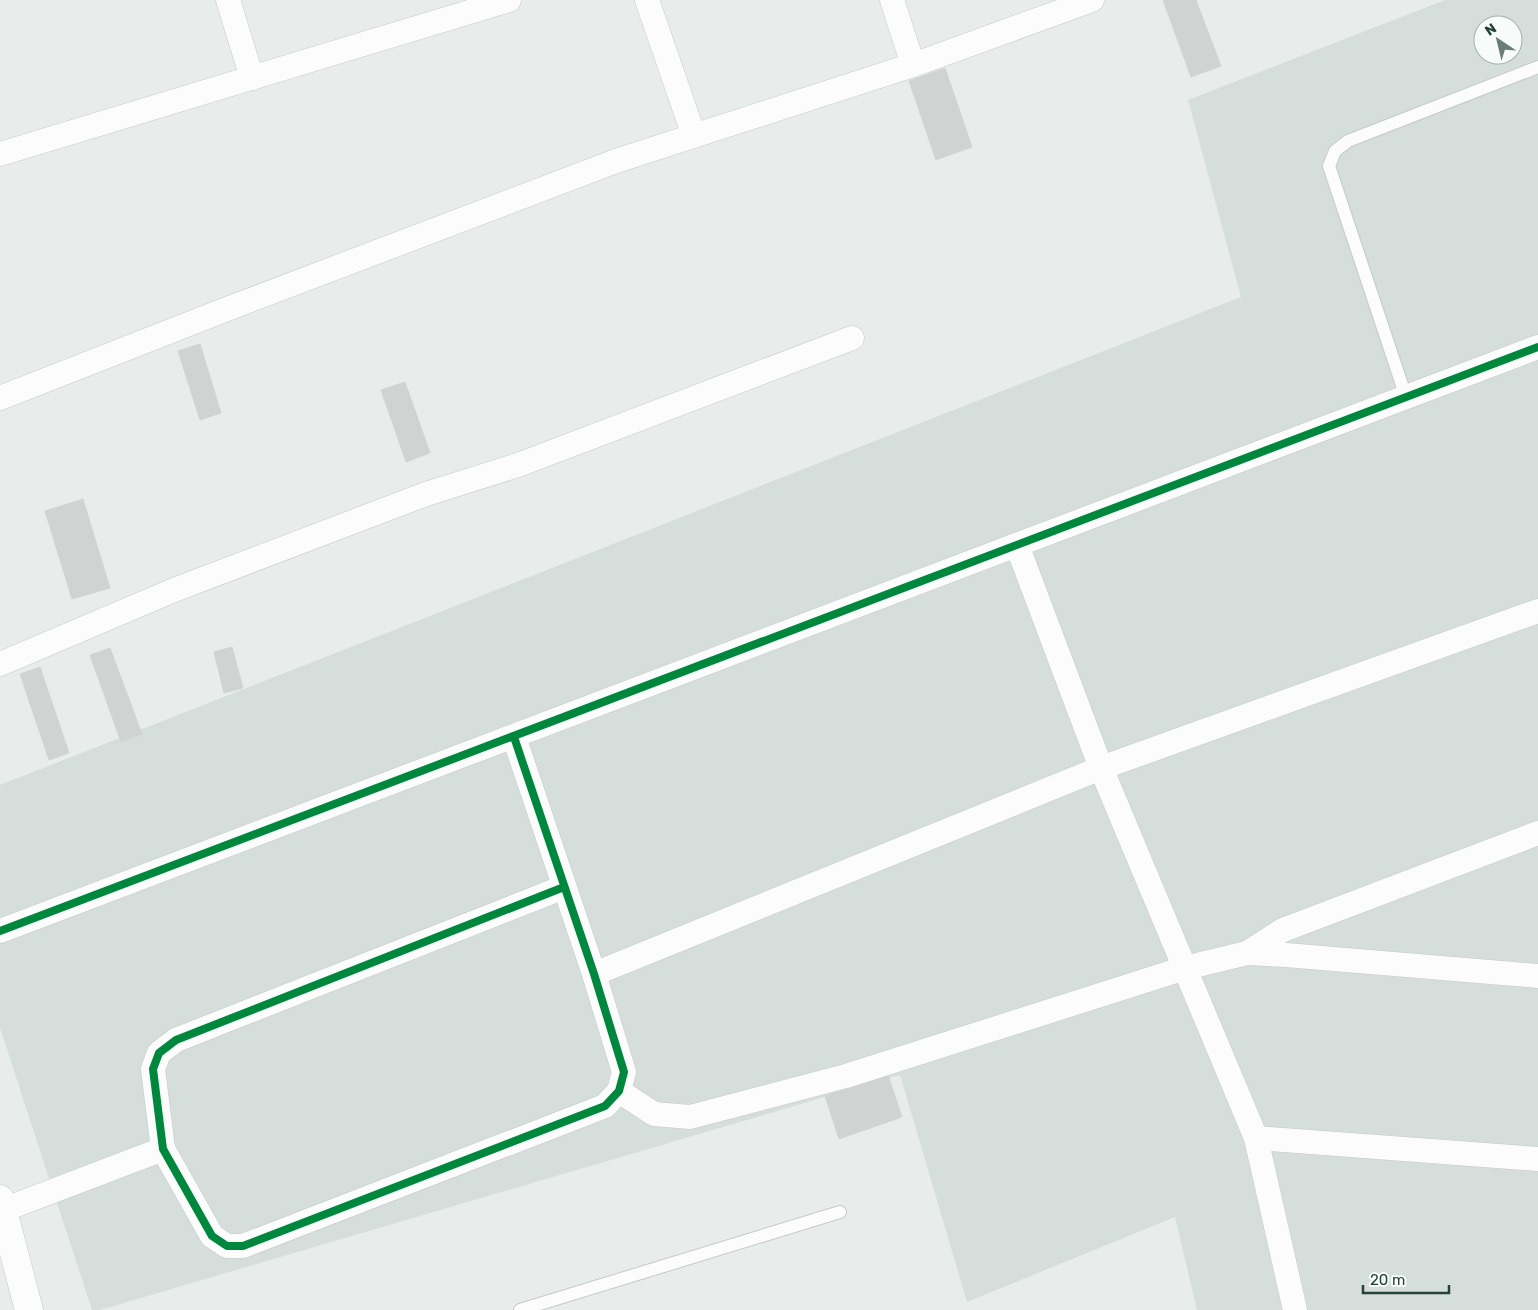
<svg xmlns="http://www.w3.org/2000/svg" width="1538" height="1310" viewBox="0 0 1538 1310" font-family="Rubik,sans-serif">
<rect width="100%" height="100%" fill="#e8edeb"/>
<!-- built -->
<path fill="#d6dedb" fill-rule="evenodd" d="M1445,0h93v1310h-341l-22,-93 -208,85 -67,-227 -800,235h-8l-92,-282v-243l1241,-488 -53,-197zM1483,25h30v30h-30z"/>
<!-- building -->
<g fill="#cfd4d2" stroke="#d1d6d4">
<polygon points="1163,0 1196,0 1221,66 1191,77"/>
<polygon points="945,68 972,147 936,160 909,81"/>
<polygon points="200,344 221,413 200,420 178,351"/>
<polygon points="405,382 430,453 406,462 381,390"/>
<polygon points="83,499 110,588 72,599 45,511"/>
<polygon points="232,647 243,688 224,693 214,652"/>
<polygon points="110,648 142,734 121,742 90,655"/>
<polygon points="40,667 69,753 49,760 20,674"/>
<polygon points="888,1075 902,1117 839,1139 825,1096"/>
</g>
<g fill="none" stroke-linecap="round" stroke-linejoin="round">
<defs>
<g id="lane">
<polyline points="1406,397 1329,166 1335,151 1348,141 1538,67"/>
<polyline points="520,1310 840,1212"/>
</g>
<g id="street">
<polyline points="228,0 252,78"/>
<polyline points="647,0 694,136"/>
<polyline points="892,0 913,65"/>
<polyline points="0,154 509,0"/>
<polyline points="0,398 227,309 616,161 913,65 1092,0"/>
<polyline points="1017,545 1101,768 1256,1138 1295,1310"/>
<polyline points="0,664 174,590 426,494 518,465 852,338"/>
<polyline points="514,737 594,974 624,1072 619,1091 605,1106 243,1246 227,1246 212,1236 163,1149 153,1069 159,1053 176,1040 564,887"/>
<polyline points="0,931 1538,347"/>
<polyline points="1247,953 1283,930 1538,833"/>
<polyline points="594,974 1101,768 1538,611"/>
<polyline points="619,1091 654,1114 690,1117 846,1076 1185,968 1247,953 1286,955 1538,976"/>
<polyline points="1256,1138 1538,1159"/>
<polyline points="3,1210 163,1149"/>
</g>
<polyline id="secondary" points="0,1199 29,1310"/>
</defs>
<!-- lane casing -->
<use href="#lane" stroke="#c5cac8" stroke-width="14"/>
<!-- street casing -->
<use href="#street" stroke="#c5cac8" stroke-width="25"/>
<!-- secondary casing -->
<use href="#secondary" stroke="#c3cbc8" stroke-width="29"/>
<!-- lane -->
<use href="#lane" stroke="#fcfcfc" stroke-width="12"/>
<!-- street -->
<use href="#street" stroke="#fcfcfc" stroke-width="24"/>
<!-- secondary -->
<use href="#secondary" stroke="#fcfcfc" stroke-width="28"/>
<defs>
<g id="cycleway">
<polyline points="514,737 594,974 624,1072 619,1091 605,1106 243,1246 227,1246 212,1236 163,1149 153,1069 159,1053 176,1040 564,887"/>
<polyline points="0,931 1538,347"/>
</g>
</defs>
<!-- cycleway casing -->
<use href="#cycleway" stroke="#f7fbf9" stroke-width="11"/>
<!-- cycleway -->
<use href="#cycleway" stroke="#00873e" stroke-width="8"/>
</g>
<!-- north arrow -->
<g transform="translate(1498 40) rotate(325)"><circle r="24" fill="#f7fbf9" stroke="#a3b1ad"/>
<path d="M0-4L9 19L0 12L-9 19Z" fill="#697e78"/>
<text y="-8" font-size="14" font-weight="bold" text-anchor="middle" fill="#24423a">N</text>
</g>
<!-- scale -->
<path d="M1363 1285v8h86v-8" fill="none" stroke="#24423a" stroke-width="2.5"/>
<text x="1370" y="1285" font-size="15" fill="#24423a" stroke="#f7fbf9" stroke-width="4" paint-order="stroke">20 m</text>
</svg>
